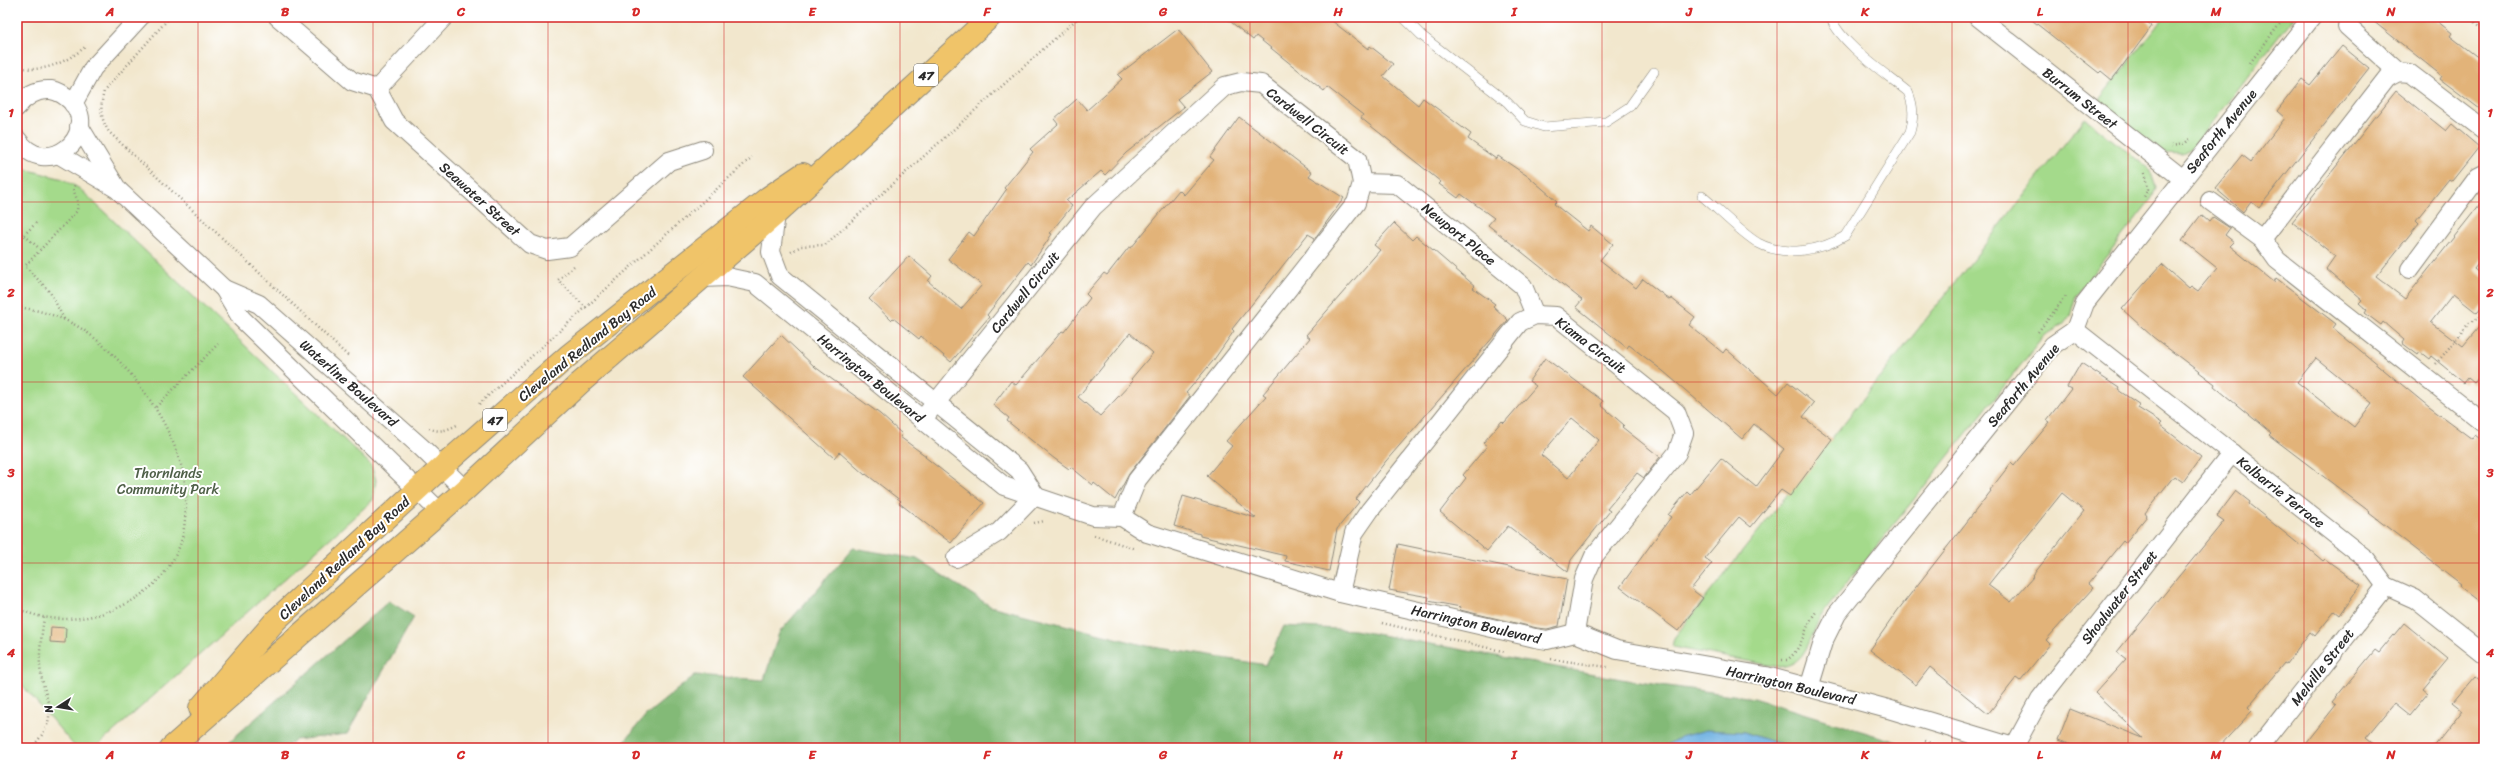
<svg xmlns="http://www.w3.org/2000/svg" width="2501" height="765" viewBox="0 0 2501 765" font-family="Sriracha,sans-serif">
<rect width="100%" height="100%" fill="#fff"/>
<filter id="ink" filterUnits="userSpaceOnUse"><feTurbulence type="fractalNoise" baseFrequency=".025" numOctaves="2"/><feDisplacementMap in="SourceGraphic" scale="8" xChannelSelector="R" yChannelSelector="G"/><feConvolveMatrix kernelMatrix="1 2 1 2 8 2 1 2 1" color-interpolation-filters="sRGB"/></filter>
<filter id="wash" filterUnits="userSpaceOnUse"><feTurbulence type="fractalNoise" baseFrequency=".012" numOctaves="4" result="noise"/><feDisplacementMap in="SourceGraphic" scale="16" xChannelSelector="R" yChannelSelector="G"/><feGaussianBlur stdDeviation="0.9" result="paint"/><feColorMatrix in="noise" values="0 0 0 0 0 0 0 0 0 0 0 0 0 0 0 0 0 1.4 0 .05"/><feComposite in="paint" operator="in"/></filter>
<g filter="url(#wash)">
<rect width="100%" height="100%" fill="#f2e7cd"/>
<!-- green -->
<g fill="#a4da8b" stroke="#68825b">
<polygon points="2164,17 2294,17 2191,149 2183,153 2162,152 2098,101"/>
<path d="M2085,118l65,52 6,18 -4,10 -76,97 -6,21 -7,9 -19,11 -223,280c-12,22 -14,49 -42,51l-107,-20 2,-9z"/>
<polygon points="17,167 63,179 80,189 371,465 376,480 373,500 95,748 76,748 17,679"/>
</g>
<!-- forest -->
<g fill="#83ba77" stroke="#577251">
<polygon points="853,548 917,559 990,606 1147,646 1266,665 1284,626 1354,630 1632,681 1754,698 1916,748 1790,748 1744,732 1680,737 1662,748 619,748 646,715 695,675 764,680 779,633"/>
<polygon points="389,601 414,617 347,734 295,740 285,748 222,748"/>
</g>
<!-- water -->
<polygon fill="#6bafe1" stroke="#4b6d86" points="1706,730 1744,732 1790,748 1662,748 1680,737"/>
<g id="blocks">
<!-- building -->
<g fill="#e2b379" fill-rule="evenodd">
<polygon points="1225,17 1327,17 1368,49 1370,46 1393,64 1383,76 1418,105 1423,98 1471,134 1468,139 1496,159 1498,156 1529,177 1557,201 1554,204 1588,231 1591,226 1613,244 1600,260 1636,288 1643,279 1670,300 1671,298 1695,317 1689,325 1723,353 1726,349 1778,394 1788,382 1814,403 1803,417 1832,439 1790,496 1781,490 1751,527 1739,517 1705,558 1712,563 1691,589 1703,598 1678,631 1620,587 1671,517 1668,515 1687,492 1690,495 1721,458 1756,487 1784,449 1754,424 1742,439 1663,371 1629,345 1627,348 1576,307 1582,300 1488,225 1494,218 1461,194 1458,198 1439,184 1441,182 1361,118 1363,115 1327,87 1324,91 1256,36 1253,40"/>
<polygon points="2028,17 2141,17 2152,26 2112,80 2101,71 2099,73"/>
<polygon points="2368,17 2432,17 2452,33 2450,36 2484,62 2484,112 2440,79 2442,76"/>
<polygon points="1178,29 1212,72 1177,99 1184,107 1126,153 1105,175 1101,171 1066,201 1072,206 1050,233 1052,234 1031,265 1028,262 987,315 989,317 951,362 921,336 919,339 893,318 891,320 869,299 909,256 932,276 928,281 961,309 982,285 948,259 969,232 974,236 1006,190 1004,188 1033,152 1030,149 1058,124 1054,119 1077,99 1087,110 1122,79 1118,75"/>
<polygon points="2342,46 2369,68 2259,208 2251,201 2243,212 2215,188 2242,155 2251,162 2285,118 2277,111 2297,85 2302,79 2310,85"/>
<polygon points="2396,91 2446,131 2452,124 2479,147 2452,181 2449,179 2416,220 2419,223 2376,277 2405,299 2484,199 2484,256 2474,269 2484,277 2484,305 2477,313 2453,294 2431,322 2463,346 2484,321 2484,371 2474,383 2468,378 2464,383 2431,356 2429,359 2420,352 2418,355 2402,343 2404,340 2383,322 2381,325 2365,313 2367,310 2359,303 2362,300 2326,269 2335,256 2292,222"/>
<path d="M1239,117l73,55 -3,4 35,22 -29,40 -7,-4 -76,95 2,2 -21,30 -27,32 4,3 -61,78 -14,26 -21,-17 -1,2 -22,-18 -2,2 -14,-10 -48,-38 2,-3 -16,-13 18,-24 5,4 46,-54 2,1 26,-34 -4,-4 18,-21 3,2 22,-28 2,1 48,-58 5,5 30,-35 -4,-3zM1130,333l23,20 -22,26 2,2 -33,35 -22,-19z"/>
<path d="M2201,215l8,7 4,-5 17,11 -5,7 9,7 -4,4 44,36 2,-4 60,46 -3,4 96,79 43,32 3,-4 9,7v163l-25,-19 2,-2 -92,-71 1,-1 -101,-77 2,-2 -57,-47 1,-2 -62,-47 -31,-28 40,-45 27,24 2,-2 7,5 19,-23 -35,-28zM2316,358l56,45 -18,24 -57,-45z"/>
<polygon points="1394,223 1412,240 1416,236 1433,250 1475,286 1473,288 1495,304 1493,306 1508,320 1386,461 1356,499 1359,502 1337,529 1329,571 1285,561 1286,556 1200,536 1200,534 1174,526 1183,496 1256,518 1207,476 1232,446 1226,441 1266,396 1263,394 1310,338 1306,335 1380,250 1374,245"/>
<polygon points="781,335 815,367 880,414 902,434 900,437 926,456 925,457 984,503 951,543 899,503 901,501 866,474 865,475 839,452 834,458 743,377"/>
<path d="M1545,358l58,43 -2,4 23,20 -2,2 38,30 -16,21 -7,-5 -30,36 3,2 -39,49 -3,12 -60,-46 -21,25 -47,-39 26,-34 -3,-3 24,-29 -4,-3 19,-22 2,2 32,-37 -7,-5zM1572,418l27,22 -31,38 -27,-23z"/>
<path d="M2081,363l38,25 -1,2 22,15 -2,3 24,15 -2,2 41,32 -18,25 -9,-6 -29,37 2,3 -22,27 -2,-2 -35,43 5,4 -47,52 4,4 -30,37 -4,-3 -28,36 -58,-47 -14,18 -46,-35 28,-40 93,-119 -1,-1 21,-27 3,3 36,-44 -3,-2 24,-31 -4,-2zM2062,493l22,18 -51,64 1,1 -23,26 -23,-17z"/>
<polygon points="2236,491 2250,502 2249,504 2301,546 2303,544 2323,561 2325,559 2361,585 2340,615 2335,611 2315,636 2310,632 2286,664 2284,663 2248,707 2252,711 2218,748 2080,748 2058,740 2070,709 2143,738 2095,693 2126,659 2117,652 2224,521 2217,516"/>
<polygon points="1398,544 1567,579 1559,626 1547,629 1537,628 1460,610 1461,607 1428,601 1429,597 1389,590"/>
<polygon points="2404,623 2448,659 2423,689 2428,693 2409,716 2394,704 2366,738 2378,748 2302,748 2336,705 2332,702 2375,650 2379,653"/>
<polygon points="51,627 66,628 65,643 50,642"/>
<polygon points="2475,676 2484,684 2484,748 2433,748 2463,710 2453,702"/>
</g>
</g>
</g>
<g filter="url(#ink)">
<use href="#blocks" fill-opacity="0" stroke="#8e897c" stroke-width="1"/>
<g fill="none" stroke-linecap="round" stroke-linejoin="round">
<defs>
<g id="service">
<polyline points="1403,17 1421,35 1507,102 1525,121 1544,127 1606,122 1629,107 1654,72"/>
<path d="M1702,196c16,13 39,37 56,47 26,14 63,8 87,-7l65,-104c4,-15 4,-26 -2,-40 -24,-20 -66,-47 -78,-75"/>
</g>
<g id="minor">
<polyline points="278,17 352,81 377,89 394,121 530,244 547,250 570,247 669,161 703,150"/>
<polyline points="1978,17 2183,179"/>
<polyline points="2347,26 2398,72"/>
<polyline points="377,89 444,17"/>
<polyline points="73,104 93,68 140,17"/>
<path d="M17,107c8,-11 19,-18 34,-17 8,1 15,6 21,12 29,33 -26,80 -55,37"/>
<polyline points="79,126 116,187"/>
<polyline points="58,154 117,189 224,289 241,318 440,512"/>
<polyline points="1362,183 1397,184 1523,286 1535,315"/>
<polyline points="2210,201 2262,239 2277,260 2484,423"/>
<polyline points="776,214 771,252 780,276 1019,470 1035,495"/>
<polyline points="2262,239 2387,78 2398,72 2409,73 2484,130"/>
<polyline points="2410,269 2478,177 2484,174"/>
<polyline points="702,278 727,277 755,283 1004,486 1093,516 1122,517 1147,533 1340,593 1535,638 1547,640 1575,633 1617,650 1766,676 1888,709 2017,748"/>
<polyline points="224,289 259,304 421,447 465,490"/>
<polyline points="2075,330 2366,559 2386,586 2415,599 2484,654"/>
<polyline points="922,420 1093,207 1225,86 1241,82 1261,84 1357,159 1362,183 1356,203 1137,480 1122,517"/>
<polyline points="956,558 999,532 1035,495"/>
<polyline points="1340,593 1354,533 1370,510 1520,322 1535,315 1556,316 1676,412 1684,433 1677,453 1594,556 1584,579 1575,633"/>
<polyline points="1809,688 1823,642 1837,614 2053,345 2075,330 2085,303 2312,17"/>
<polyline points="2014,747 2040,699 2232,453"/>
<polyline points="2258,748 2386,586"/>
</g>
<g id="trunk">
<polyline points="200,708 276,620 442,467 568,356 769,197 803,174"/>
<polyline points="171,748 465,490 580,383 776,214 990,17"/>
</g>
</defs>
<!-- service casing -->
<use href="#service" stroke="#8e897c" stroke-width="10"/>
<!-- minor casing -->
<use href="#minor" stroke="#8e897c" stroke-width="20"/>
<!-- trunk casing -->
<use href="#trunk" stroke="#8e897c" stroke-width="24"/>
<!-- path -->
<g stroke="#8e897c" stroke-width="2.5" stroke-dasharray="1 3" stroke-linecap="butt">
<path d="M170,17l-66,74c-4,17 -4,27 5,41l239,224"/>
<polyline points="2469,17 2484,29"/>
<polyline points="2250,63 2285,17"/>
<path d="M17,66c23,9 50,-4 68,-19"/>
<polyline points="2171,146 2184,144 2190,139"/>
<polyline points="2144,173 2148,189 2144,197"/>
<polyline points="17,234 24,235 40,249"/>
<polyline points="24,235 38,221"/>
<polyline points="791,252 801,246 825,245 1079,17"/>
<polyline points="574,266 558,280 586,308"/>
<path d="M17,307c23,3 46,10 65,22 49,32 107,114 104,174 0,13 -2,30 -6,42 -20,53 -82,82 -137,72 -9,-2 -17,-5 -26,-8"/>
<polyline points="64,319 50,292 25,266 77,211 78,202 73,189 75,185"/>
<polyline points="2038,332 2067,295"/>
<polyline points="2436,364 2469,323 2484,315"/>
<polyline points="479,404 752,157"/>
<polyline points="156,407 218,344"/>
<path d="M429,428c10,5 18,2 28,-3"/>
<polyline points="1034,523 1045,521"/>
<polyline points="1094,535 1135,549"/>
<polyline points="1382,623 1506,652"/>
<polyline points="1551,659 1607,667"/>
<path d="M1782,660h5c16,-11 17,-33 29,-48"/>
<polyline points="1925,741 1944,748"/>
<path d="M31,748c32,-33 13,-45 9,-81 -1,-17 2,-33 4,-50"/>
</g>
<!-- service -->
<use href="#service" stroke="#fff" stroke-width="9"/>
<!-- minor -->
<use href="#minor" stroke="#fff" stroke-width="18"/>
<!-- trunk -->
<use href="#trunk" stroke="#f0c469" stroke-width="22"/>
</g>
</g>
<!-- grid -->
<path fill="none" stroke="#d62828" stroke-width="1" stroke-opacity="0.55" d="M198,17v731M373,17v731M548,17v731M724,17v731M900,17v731M1075,17v731M1250,17v731M1426,17v731M1602,17v731M1777,17v731M1952,17v731M2128,17v731M2304,17v731M17,202h2467M17,382h2467M17,563h2467"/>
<g text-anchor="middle" stroke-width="4" stroke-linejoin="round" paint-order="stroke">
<!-- shield labels -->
<g fill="#fff" stroke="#6b6b6b" stroke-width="1">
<rect x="914" y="64" width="24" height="22" rx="3"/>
<rect x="483" y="409" width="24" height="22" rx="3"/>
</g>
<g font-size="13" font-weight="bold" fill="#2b2b2b">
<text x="926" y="80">47</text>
<text x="495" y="425">47</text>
</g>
<!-- street labels -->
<g font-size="14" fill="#2b2b2b" stroke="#fff">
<text transform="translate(2080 98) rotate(38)" y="5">Burrum Street</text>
<text transform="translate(1308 121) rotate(38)" y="5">Cardwell Circuit</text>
<text transform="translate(2221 131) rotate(-51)" y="5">Seaforth Avenue</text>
<text transform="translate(480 199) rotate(42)" y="5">Seawater Street</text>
<text transform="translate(1459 234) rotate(39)" y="5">Newport Place</text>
<text transform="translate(1025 292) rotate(-51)" y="5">Cardwell Circuit</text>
<text transform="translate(587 344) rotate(-39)" y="5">Cleveland Redland Bay Road</text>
<text transform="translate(1591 345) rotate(37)" y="5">Kiama Circuit</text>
<text transform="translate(871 378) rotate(39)" y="5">Harrington Boulevard</text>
<text transform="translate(349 383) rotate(41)" y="5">Waterline Boulevard</text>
<text transform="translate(2023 385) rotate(-50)" y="5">Seaforth Avenue</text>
<text transform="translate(2281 492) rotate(38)" y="5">Kalbarrie Terrace</text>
<text transform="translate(344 558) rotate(-43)" y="5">Cleveland Redland Bay Road</text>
<text transform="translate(2119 597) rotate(-52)" y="5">Shoalwater Street</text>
<text transform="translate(1476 624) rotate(13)" y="5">Harrington Boulevard</text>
<text transform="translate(2322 667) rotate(-52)" y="5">Melville Street</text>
<text transform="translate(1791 685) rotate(13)" y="5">Harrington Boulevard</text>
</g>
<!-- park labels -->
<g font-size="14" fill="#4f6048" stroke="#fff">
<text x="168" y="478">Thornlands<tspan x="168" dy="16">Community Park</tspan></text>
</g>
</g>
<!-- margin -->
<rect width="2501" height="765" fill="none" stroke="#fff" stroke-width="44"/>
<!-- north arrow -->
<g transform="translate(58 707) rotate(258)" stroke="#ffffff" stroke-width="3" paint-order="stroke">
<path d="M0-3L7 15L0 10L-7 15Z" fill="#2b2b2b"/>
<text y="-6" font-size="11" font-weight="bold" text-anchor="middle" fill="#2b2b2b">N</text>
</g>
<rect x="22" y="22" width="2457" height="721" fill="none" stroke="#d62828" stroke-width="1.5"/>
<g font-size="13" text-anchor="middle" font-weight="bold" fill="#d62828">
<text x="110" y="16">A</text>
<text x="285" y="16">B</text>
<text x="461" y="16">C</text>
<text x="636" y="16">D</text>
<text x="812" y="16">E</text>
<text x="987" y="16">F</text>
<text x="1163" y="16">G</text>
<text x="1338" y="16">H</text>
<text x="1514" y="16">I</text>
<text x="1689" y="16">J</text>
<text x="1865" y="16">K</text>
<text x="2040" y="16">L</text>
<text x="2216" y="16">M</text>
<text x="2391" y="16">N</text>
<text x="11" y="117">1</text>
<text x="2490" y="117">1</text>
<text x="11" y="297">2</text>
<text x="2490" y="297">2</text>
<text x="11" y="477">3</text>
<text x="2490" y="477">3</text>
<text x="11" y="657">4</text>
<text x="2490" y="657">4</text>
<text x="110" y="759">A</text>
<text x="285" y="759">B</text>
<text x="461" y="759">C</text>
<text x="636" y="759">D</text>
<text x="812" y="759">E</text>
<text x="987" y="759">F</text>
<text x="1163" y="759">G</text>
<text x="1338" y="759">H</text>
<text x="1514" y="759">I</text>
<text x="1689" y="759">J</text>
<text x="1865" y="759">K</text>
<text x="2040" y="759">L</text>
<text x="2216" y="759">M</text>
<text x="2391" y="759">N</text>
</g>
</svg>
